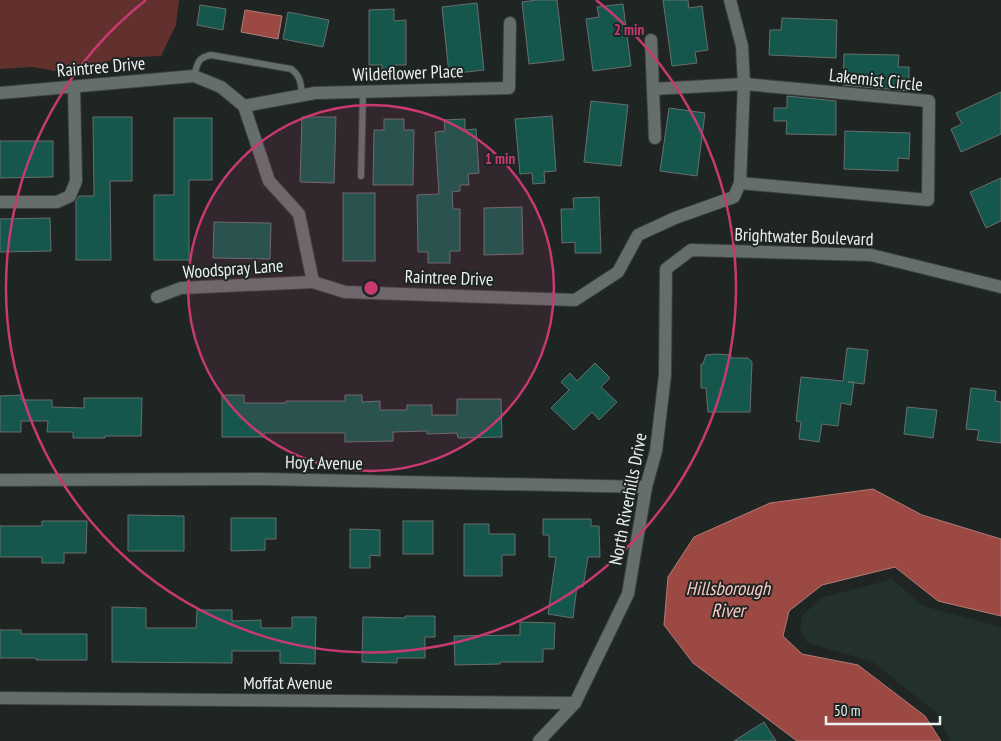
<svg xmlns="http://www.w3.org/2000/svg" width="1001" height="741" viewBox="0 0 1001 741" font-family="'PT Sans Narrow',sans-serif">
<rect width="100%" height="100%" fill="#1e2523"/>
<!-- built -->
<polygon fill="#23312e" points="892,579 923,606 1001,627 1001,741 950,741 938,714 873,662 808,643 800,631 802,616 821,598"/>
<!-- green -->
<polygon fill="#62312e" points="0,0 179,0 176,25 161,56 116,58 90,68 55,71 33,67 0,69"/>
<!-- water -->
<g fill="#9c4944" stroke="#b47b77">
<polygon points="245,10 282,16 278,39 241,32"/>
<polygon points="873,489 922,515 1001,539 1001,616 938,601 895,567 822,585 789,611 783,636 802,654 858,665 925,716 941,741 797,741 693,663 664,625 668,577 694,537 770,503"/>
</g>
<!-- building -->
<g fill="#15574c" stroke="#676f6d">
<polygon points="537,0 557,0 564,60 529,64 522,2"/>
<polygon points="663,0 688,0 689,8 702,6 708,50 695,52 697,63 672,66"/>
<polygon points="477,3 484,70 449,74 442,7"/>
<polygon points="623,4 631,66 593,71 586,19 599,17 597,7"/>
<polygon points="200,5 226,9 223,30 197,25"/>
<polygon points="394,9 394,21 406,20 406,65 394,65 394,76 382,76 382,65 369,65 369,10"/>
<polygon points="288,12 329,20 323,47 283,39"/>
<polygon points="782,18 837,20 836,58 769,55 770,30 781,30"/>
<polygon points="844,54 899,55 898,67 909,67 909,91 843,85"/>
<polygon points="1001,92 1001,134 961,152 951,129 962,124 956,113"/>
<polygon points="787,96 836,101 836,135 786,134 787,121 774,121 774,108 787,108"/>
<polygon points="591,101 628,105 621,166 584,162"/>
<polygon points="669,108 705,113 697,176 660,171"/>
<polygon points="552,116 556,171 544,172 545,183 533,184 532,173 520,174 515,119"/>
<polygon points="93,117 132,117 132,181 110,181 111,260 76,260 76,201 79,196 94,196"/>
<polygon points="302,117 336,117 334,183 300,182"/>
<polygon points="174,118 212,118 212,180 189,180 189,260 154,260 154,195 174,195"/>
<polygon points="384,119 404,119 404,130 414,130 413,185 373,185 374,130 384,130"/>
<polygon points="465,119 465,130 476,129 479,173 468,174 469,185 460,185 460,191 452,192 453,209 460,209 460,251 450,251 450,263 428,263 428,252 418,252 417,195 439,194 435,132 445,131 444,120"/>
<polygon points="845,131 910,133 909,159 898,158 898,171 844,169"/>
<polygon points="0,141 53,141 53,177 0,178"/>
<polygon points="1001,178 1001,221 986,228 970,192"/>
<rect x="343" y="193" width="32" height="68"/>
<polygon points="599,197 601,253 575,253 575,242 562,243 561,209 574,209 573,198"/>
<polygon points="522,207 523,254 484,255 484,208"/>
<polygon points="50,218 51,251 0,252 0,219"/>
<polygon points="214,222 271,223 270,259 213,258"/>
<polygon points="847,348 868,350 864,384 848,382 854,382 851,405 841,403 838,426 822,424 819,442 799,439 801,422 796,421 801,377 843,381"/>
<polygon points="715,354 731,355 731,358 748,358 752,362 750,412 708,412 706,388 701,388 701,364 703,364 706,355"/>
<polygon points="595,363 610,378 601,387 617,402 599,420 592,412 574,430 551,408 569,390 561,382 570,373 577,381"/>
<polygon points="971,388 996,391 995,401 1001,402 1001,443 977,440 979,430 966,429"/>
<polygon points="21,395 21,400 52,400 52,407 84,408 84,398 142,398 141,436 105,436 105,438 73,438 73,432 47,432 48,421 21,421 21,432 0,432 0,396"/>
<polygon points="222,395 244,395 244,403 286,403 286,401 345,401 345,395 362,395 362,402 380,401 380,410 407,410 407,405 432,405 432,415 457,415 457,399 501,399 502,437 458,438 457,433 427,434 427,431 393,432 393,441 345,442 345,433 264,433 264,437 222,437"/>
<polygon points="907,407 937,410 933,438 904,434"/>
<polygon points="128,515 184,516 184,551 128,551"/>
<polygon points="231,518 276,518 276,539 265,539 265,550 231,551"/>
<polygon points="543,519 591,519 591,526 599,526 600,557 588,557 583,587 577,586 573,618 548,614 556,557 549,557 549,535 543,535"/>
<polygon points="42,521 87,521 86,553 64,553 64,563 42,563 42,557 0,557 0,526 42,526"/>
<rect x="403" y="521" width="30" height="33"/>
<polygon points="464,524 489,524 489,534 515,534 515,555 502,555 502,576 464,576"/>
<polygon points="350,529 380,530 380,556 370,555 370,568 350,568"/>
<polygon points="112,607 146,608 146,628 196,628 197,610 232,610 232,621 261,620 261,628 292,628 292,617 316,617 315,664 280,663 280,651 232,651 232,663 112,662"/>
<polygon points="405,616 435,616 435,637 425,637 425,658 397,658 397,663 362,662 363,617 405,618"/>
<polygon points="520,622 555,623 554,649 543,649 543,662 500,662 500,664 455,665 454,636 520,635"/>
<polygon points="0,630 21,630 21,634 87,634 87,660 36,660 36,658 0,658"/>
<polygon points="764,722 776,741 734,741"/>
</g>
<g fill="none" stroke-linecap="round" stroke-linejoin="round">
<defs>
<g id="lane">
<path d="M194,76c4,-13 3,-18 17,-21l80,14c10,7 10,16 11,26"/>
<polyline points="361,176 363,92"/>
</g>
<g id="street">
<polyline points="651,40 655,138"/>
<polyline points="653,89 744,84 929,101 928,200 740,183"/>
<polyline points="0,93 194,76 221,87 244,106 269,181 299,214 313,282 345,292 575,300 618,272 638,235 675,218 734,197 740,183 744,84 742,46 730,0"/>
<polyline points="244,106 315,93 509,88 510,23"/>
<polyline points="0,202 57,202 70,196 76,181 74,87"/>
<polyline points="157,297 181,288 313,282"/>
<polyline points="0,480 263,479 646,487"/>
<polyline points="0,698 575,703"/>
<polyline points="539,741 575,703 628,594 646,487 656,451 665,375 666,269 691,250 871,255 1001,287"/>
</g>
</defs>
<!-- lane casing -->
<use href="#lane" stroke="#3a403f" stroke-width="8"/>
<!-- street casing -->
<use href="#street" stroke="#3a403f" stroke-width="14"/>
<!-- lane -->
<use href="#lane" stroke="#656e6b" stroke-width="6"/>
<!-- street -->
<use href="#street" stroke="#656e6b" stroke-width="12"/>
</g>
<!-- distance rings -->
<circle cx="371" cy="288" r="183" fill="#c83971" fill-opacity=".12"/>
<g fill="none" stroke="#c83971" stroke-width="2.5">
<circle cx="371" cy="288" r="183"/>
<path d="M596 0A365 365 0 1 1 146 0"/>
</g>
<g text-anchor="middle" stroke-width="4" stroke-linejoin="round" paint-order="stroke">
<!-- street labels -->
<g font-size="18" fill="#ecf1ef" stroke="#1e2523">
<text transform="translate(101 67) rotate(-5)" y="6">Raintree Drive</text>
<text transform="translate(408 73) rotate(-2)" y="6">Wildeflower Place</text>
<text transform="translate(876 80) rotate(6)" y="6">Lakemist Circle</text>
<text transform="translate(804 237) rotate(2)" y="6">Brightwater Boulevard</text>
<text transform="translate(233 269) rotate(-4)" y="6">Woodspray Lane</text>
<text transform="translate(449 278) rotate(2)" y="6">Raintree Drive</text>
<text transform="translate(324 463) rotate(1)" y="6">Hoyt Avenue</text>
<text transform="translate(628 499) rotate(-79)" y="6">North Riverhills Drive</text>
<text x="288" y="689">Moffat Avenue</text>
</g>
<!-- water labels -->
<g font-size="19" font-style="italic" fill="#fac8c3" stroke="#1e2523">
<text x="728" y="595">Hillsborough<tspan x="728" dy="22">River</tspan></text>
</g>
</g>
<circle cx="371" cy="288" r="8" fill="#c83971" stroke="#1e2523" stroke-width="2.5"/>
<g font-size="15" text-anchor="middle" font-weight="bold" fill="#c83971" stroke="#1e2523" stroke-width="4" stroke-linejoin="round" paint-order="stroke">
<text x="629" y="35">2 min</text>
<text x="500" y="164">1 min</text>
</g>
<!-- scale -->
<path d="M826 716v8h114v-8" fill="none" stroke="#ecf1ef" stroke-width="2.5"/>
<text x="834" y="716" font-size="15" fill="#ecf1ef" stroke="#1e2523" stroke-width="4" paint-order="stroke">50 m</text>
</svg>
